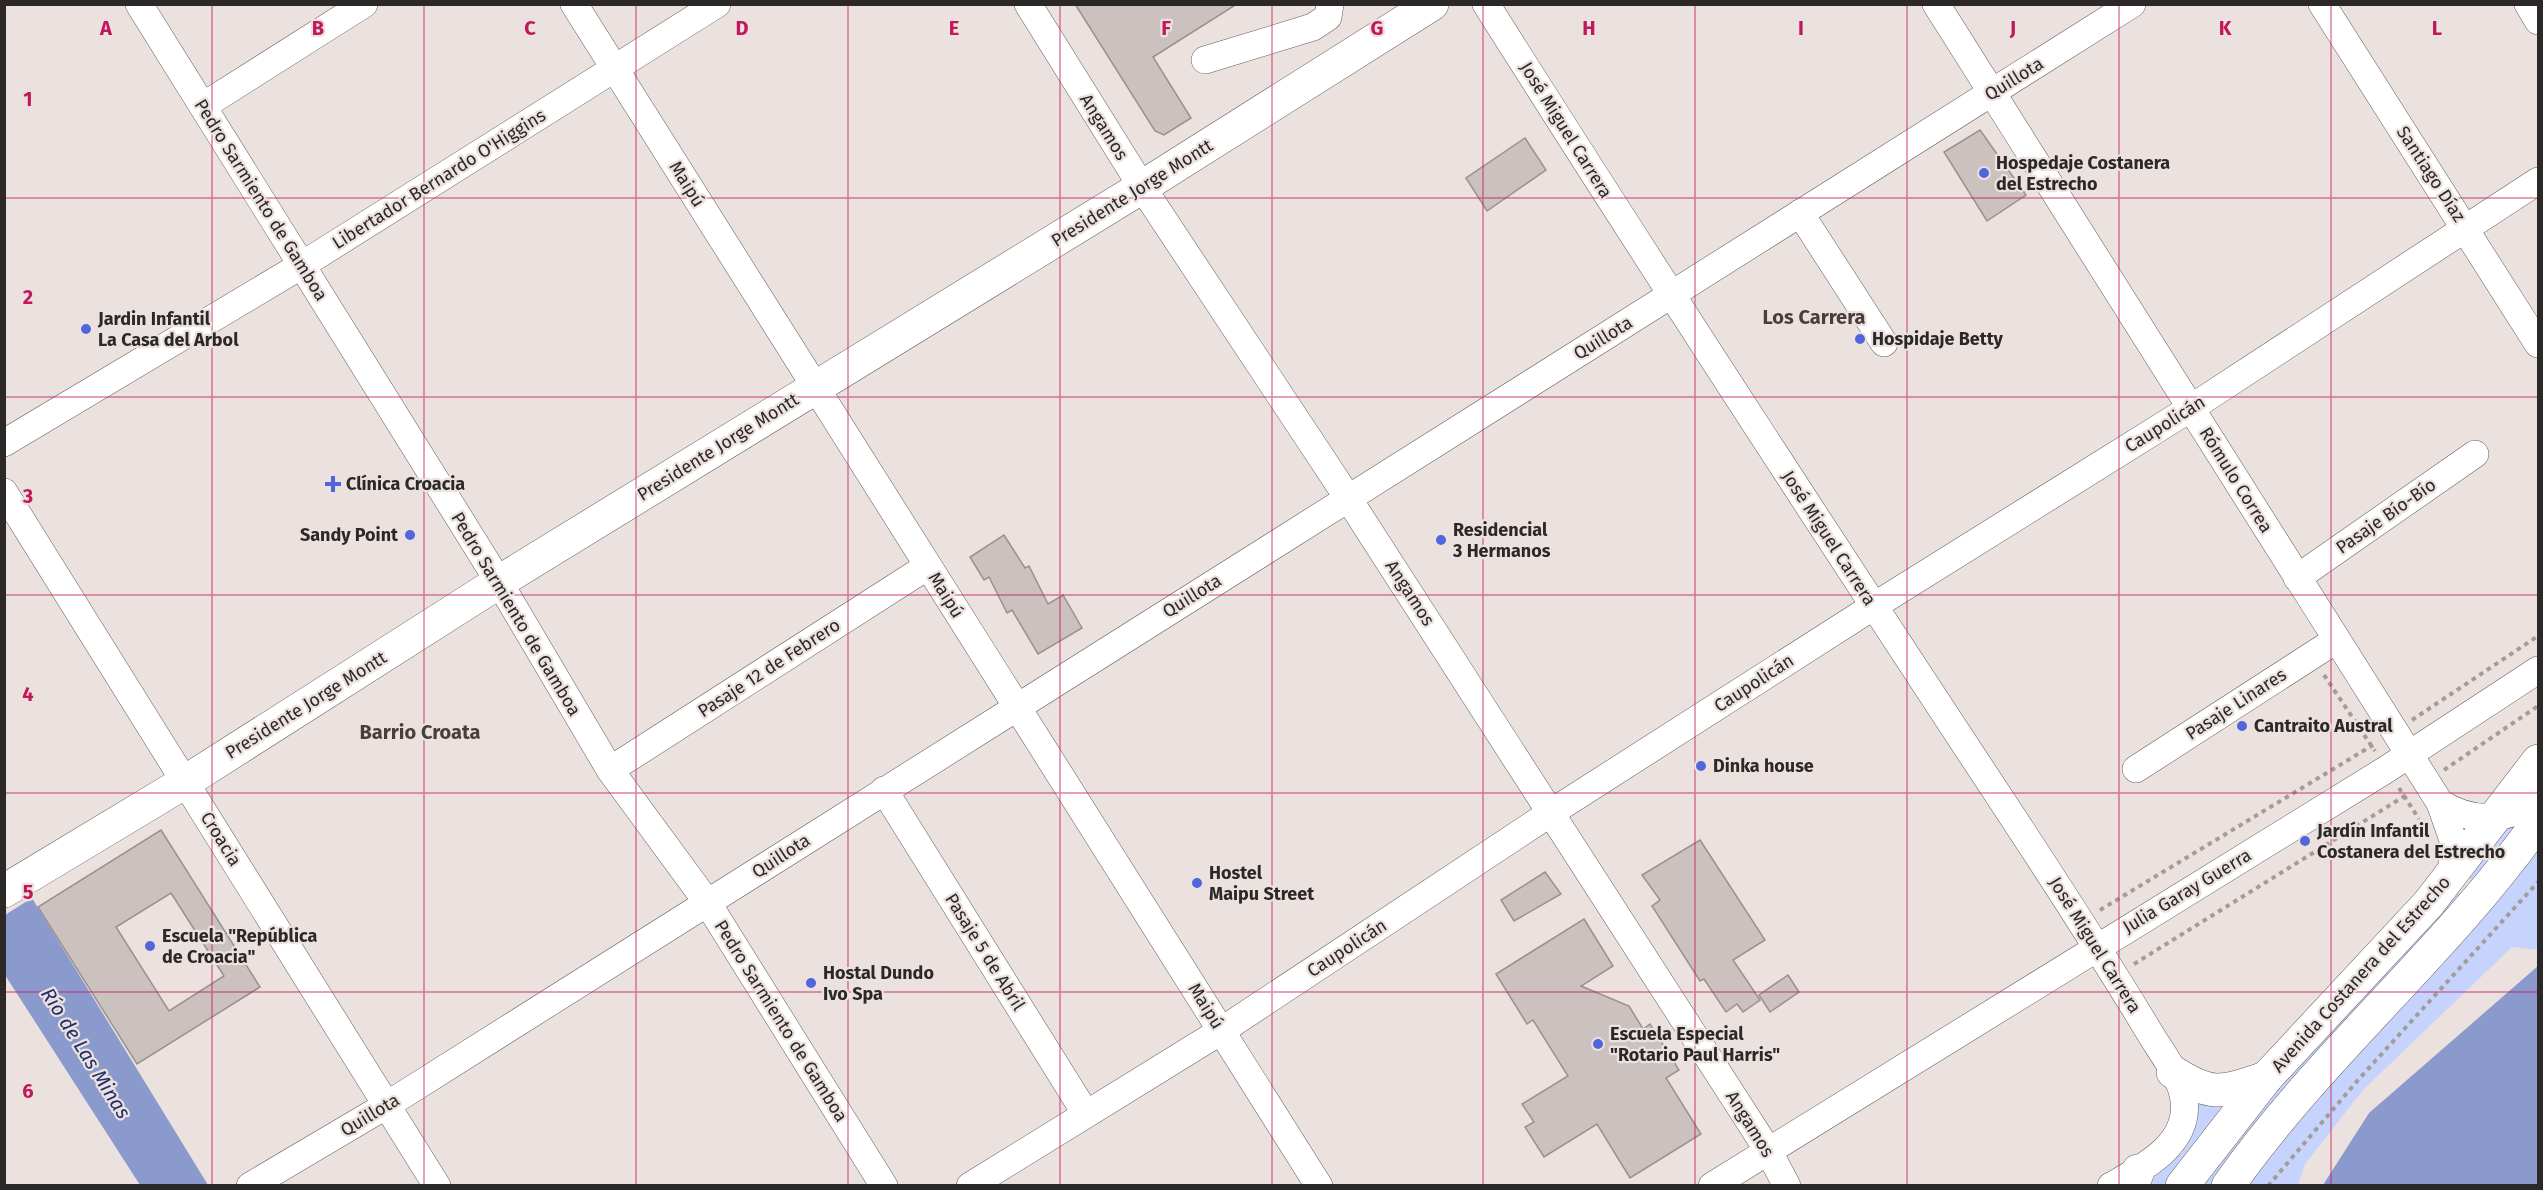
<svg xmlns="http://www.w3.org/2000/svg" width="2543" height="1190" viewBox="0 0 2543 1190" font-family="'Fira Sans',sans-serif">
<rect width="100%" height="100%" fill="#ebe1de"/>
<!-- green -->
<g fill="#c6d4fd">
<polygon points="2529,813 2476,883 2468,877 2508,824"/>
<polygon points="2538,842 2538,950 2512,947 2363,1090 2305,1164 2298,1185 2241,1186"/>
<polygon points="2457,891 2464,899 2241,1144 2211,1185 2197,1186 2221,1150"/>
<polygon points="2189,1091 2234,1097 2168,1185 2138,1186 2162,1163 2181,1154 2190,1141 2194,1126"/>
</g>
<!-- water -->
<g fill="#8b9acc">
<polygon points="32,898 208,1185 140,1185 5,975 5,915"/>
<polygon points="2538,966 2538,1185 2323,1185 2369,1113"/>
</g>
<!-- building -->
<g fill="#cbc1be" stroke="#9a918e" stroke-width="1.5" fill-rule="evenodd">
<polygon points="1075,4 1237,4 1153,57 1191,118 1164,135 1155,131"/>
<polygon points="1980,130 2026,195 1987,221 1944,152"/>
<polygon points="1525,138 1546,170 1487,211 1466,178"/>
<polygon points="1004,535 1025,568 1029,566 1048,604 1063,595 1082,628 1038,654 1012,610 1007,613 989,577 984,580 970,557"/>
<path d="M161,830l99,157 -123,77 -99,-157zM171,893l53,83 -55,35 -53,-84z"/>
<polygon points="1700,840 1765,940 1733,960 1760,1000 1743,1012 1737,1004 1726,1012 1704,979 1700,981 1652,906 1660,900 1642,875"/>
<polygon points="1545,872 1561,894 1514,921 1501,900"/>
<polygon points="1584,919 1613,966 1581,986 1629,1006 1643,1029 1650,1024 1679,1070 1666,1078 1701,1134 1630,1178 1597,1124 1544,1157 1525,1127 1534,1122 1522,1104 1568,1076 1533,1020 1527,1024 1496,974"/>
<polygon points="1788,975 1799,992 1770,1012 1759,995"/>
</g>
<g fill="none" stroke-linecap="round" stroke-linejoin="round">
<defs>
<g id="minor">
<polyline points="139,4 499,582 610,770 707,902 884,1186"/>
<polyline points="574,4 1319,1186"/>
<polyline points="1028,4 1142,187 1348,498 1769,1152 1787,1186"/>
<path d="M1486,4c173,274 350,545 528,815 46,70 91,140 134,211 12,21 33,46 36,70 6,44 -40,67 -73,86"/>
<polyline points="1936,4 2440,803 2453,840 2452,875"/>
<polyline points="2322,4 2538,344"/>
<polyline points="2528,4 2538,21"/>
<polyline points="1205,60 1313,27 1328,17 1330,4"/>
<polyline points="203,106 364,4"/>
<polyline points="1800,213 1884,343"/>
<polyline points="4,443 302,265 717,4"/>
<polyline points="4,492 437,1186"/>
<polyline points="2297,578 2475,454"/>
<polyline points="2136,769 2336,640"/>
<polyline points="610,770 928,566"/>
<polyline points="884,790 1086,1114"/>
<path d="M2440,803c34,21 65,18 98,-2"/>
<polyline points="250,1186 387,1105 2132,4"/>
<polyline points="970,1186 1221,1031 1552,812 1874,606 2191,408 2538,181"/>
<polyline points="1712,1186 2387,769 2538,670"/>
</g>
<g id="major">
<polyline points="4,891 185,782 499,582 1142,187 1432,4"/>
<path d="M2173,1072c40,26 50,20 93,6"/>
<polyline points="2132,1186 2138,1171"/>
<polyline points="2182,1186 2266,1078 2429,903 2538,761"/>
<path d="M2228,1186c92,-131 218,-234 310,-364"/>
</g>
</defs>
<!-- minor casing -->
<use href="#minor" stroke="#665e5b" stroke-width="28"/>
<!-- major casing -->
<use href="#major" stroke="#665e5b" stroke-width="34"/>
<!-- path -->
<g stroke="#a39c99" stroke-width="4" stroke-dasharray="4.5 4.5" stroke-linecap="butt">
<polyline points="2324,675 2375,751"/>
<polyline points="2412,720 2538,636"/>
<polyline points="2444,770 2538,706"/>
<polyline points="2399,788 2419,819"/>
<polyline points="2100,910 2373,745"/>
<polyline points="2134,964 2408,794"/>
<polyline points="2268,1186 2358,1080 2538,882"/>
</g>
<!-- minor -->
<use href="#minor" stroke="#fff" stroke-width="27"/>
<!-- major -->
<use href="#major" stroke="#fff" stroke-width="33"/>
</g>
<!-- grid -->
<path fill="none" stroke="#c2185b" stroke-width="1.5" stroke-opacity="0.55" d="M212,4v1182M424,4v1182M636,4v1182M848,4v1182M1060,4v1182M1272,4v1182M1483,4v1182M1695,4v1182M1907,4v1182M2119,4v1182M2331,4v1182M4,198h2534M4,397h2534M4,595h2534M4,793h2534M4,992h2534"/>
<!-- markers -->
<g fill="#5066db" stroke="#ebe1de" stroke-width="2">
<circle cx="1984" cy="173" r="6"/>
<circle cx="86" cy="329" r="6"/>
<circle cx="1860" cy="339" r="6"/>
<path d="M330 475h6v6h6v6h-6v6h-6v-6h-6v-6h6z"/>
<circle cx="410" cy="535" r="6"/>
<circle cx="1441" cy="540" r="6"/>
<circle cx="2242" cy="726" r="6"/>
<circle cx="1701" cy="766" r="6"/>
<circle cx="2305" cy="841" r="6"/>
<circle cx="1197" cy="883" r="6"/>
<circle cx="150" cy="946" r="6"/>
<circle cx="811" cy="983" r="6"/>
<circle cx="1598" cy="1044" r="6"/>
</g>
<g text-anchor="middle" stroke-width="4.5" stroke-linejoin="round" paint-order="stroke">
<!-- street labels -->
<g font-size="18" fill="#2c2827" stroke="#ebe1de">
<text transform="translate(2014 79) rotate(-32)" y="6">Quillota</text>
<text transform="translate(1104 127) rotate(58)" y="6">Angamos</text>
<text transform="translate(1566 130) rotate(58)" y="6">José Miguel Carrera</text>
<text transform="translate(2431 174) rotate(57)" y="6">Santiago Díaz</text>
<text transform="translate(439 179) rotate(-32)" y="6">Libertador Bernardo O'Higgins</text>
<text transform="translate(687 184) rotate(58)" y="6">Maipú</text>
<text transform="translate(1132 193) rotate(-32)" y="6">Presidente Jorge Montt</text>
<text transform="translate(261 200) rotate(58)" y="6">Pedro Sarmiento de Gamboa</text>
<text transform="translate(1603 338) rotate(-32)" y="6">Quillota</text>
<text transform="translate(2165 424) rotate(-32)" y="6">Caupolicán</text>
<text transform="translate(718 447) rotate(-32)" y="6">Presidente Jorge Montt</text>
<text transform="translate(2236 480) rotate(58)" y="6">Rómulo Correa</text>
<text transform="translate(2386 516) rotate(-35)" y="6">Pasaje Bío-Bío</text>
<text transform="translate(1829 538) rotate(57)" y="6">José Miguel Carrera</text>
<text transform="translate(1410 593) rotate(57)" y="6">Angamos</text>
<text transform="translate(946 595) rotate(58)" y="6">Maipú</text>
<text transform="translate(1192 596) rotate(-32)" y="6">Quillota</text>
<text transform="translate(516 614) rotate(59)" y="6">Pedro Sarmiento de Gamboa</text>
<text transform="translate(769 668) rotate(-33)" y="6">Pasaje 12 de Febrero</text>
<text transform="translate(1754 683) rotate(-33)" y="6">Caupolicán</text>
<text transform="translate(2236 704) rotate(-33)" y="6">Pasaje Linares</text>
<text transform="translate(306 705) rotate(-32)" y="6">Presidente Jorge Montt</text>
<text transform="translate(221 839) rotate(58)" y="6">Croacia</text>
<text transform="translate(781 856) rotate(-33)" y="6">Quillota</text>
<text transform="translate(2187 891) rotate(-31)" y="6">Julia Garay Guerra</text>
<text transform="translate(2095 945) rotate(58)" y="6">José Miguel Carrera</text>
<text transform="translate(1347 948) rotate(-33)" y="6">Caupolicán</text>
<text transform="translate(985 952) rotate(58)" y="6">Pasaje 5 de Abril</text>
<text transform="translate(2361 974) rotate(-48)" y="6">Avenida Costanera del Estrecho</text>
<text transform="translate(1206 1006) rotate(58)" y="6">Maipú</text>
<text transform="translate(781 1021) rotate(58)" y="6">Pedro Sarmiento de Gamboa</text>
<text transform="translate(370 1115) rotate(-31)" y="6">Quillota</text>
<text transform="translate(1750 1124) rotate(58)" y="6">Angamos</text>
</g>
<!-- poi labels -->
<g font-size="18" font-weight="bold" fill="#2c2827" stroke="#ebe1de" text-anchor="start">
<text x="1996" y="169">Hospedaje Costanera<tspan x="1996" dy="21">del Estrecho</tspan></text>
<text x="98" y="325">Jardin Infantil<tspan x="98" dy="21">La Casa del Arbol</tspan></text>
<text x="1872" y="345">Hospidaje Betty</text>
<text x="346" y="490">Clínica Croacia</text>
<text x="1453" y="536">Residencial<tspan x="1453" dy="21">3 Hermanos</tspan></text>
<text x="398" y="541" text-anchor="end">Sandy Point</text>
<text x="2254" y="732">Cantraito Austral</text>
<text x="1713" y="772">Dinka house</text>
<text x="2317" y="837">Jardín Infantil<tspan x="2317" dy="21">Costanera del Estrecho</tspan></text>
<text x="1209" y="879">Hostel<tspan x="1209" dy="21">Maipu Street</tspan></text>
<text x="162" y="942">Escuela "República<tspan x="162" dy="21">de Croacia"</tspan></text>
<text x="823" y="979">Hostal Dundo<tspan x="823" dy="21">Ivo Spa</tspan></text>
<text x="1610" y="1040">Escuela Especial<tspan x="1610" dy="21">"Rotario Paul Harris"</tspan></text>
</g>
<!-- neighbourhood labels -->
<g font-size="20" font-weight="bold" fill="#473f3c" stroke="#ebe1de">
<text x="1814" y="324">Los Carrera</text>
<text x="420" y="739">Barrio Croata</text>
</g>
<!-- water labels -->
<g font-size="20" font-style="italic" fill="#222e6a" stroke="#ebe1de">
<text transform="translate(86 1053) rotate(58)" y="7">Río de Las Minas</text>
</g>
</g>
<g font-size="20" text-anchor="middle" font-weight="bold" fill="#c2185b" stroke="#ebe1de" stroke-width="4.5" stroke-linejoin="round" paint-order="stroke">
<text x="106" y="35">A</text>
<text x="318" y="35">B</text>
<text x="530" y="35">C</text>
<text x="742" y="35">D</text>
<text x="954" y="35">E</text>
<text x="1166" y="35">F</text>
<text x="1377" y="35">G</text>
<text x="1589" y="35">H</text>
<text x="1801" y="35">I</text>
<text x="2013" y="35">J</text>
<text x="2225" y="35">K</text>
<text x="2437" y="35">L</text>
<text x="28" y="106">1</text>
<text x="28" y="304">2</text>
<text x="28" y="503">3</text>
<text x="28" y="701">4</text>
<text x="28" y="899">5</text>
<text x="28" y="1098">6</text>
</g>
<!-- border -->
<rect width="2543" height="1190" fill="none" stroke="#2c2827" stroke-width="12"/>
</svg>
